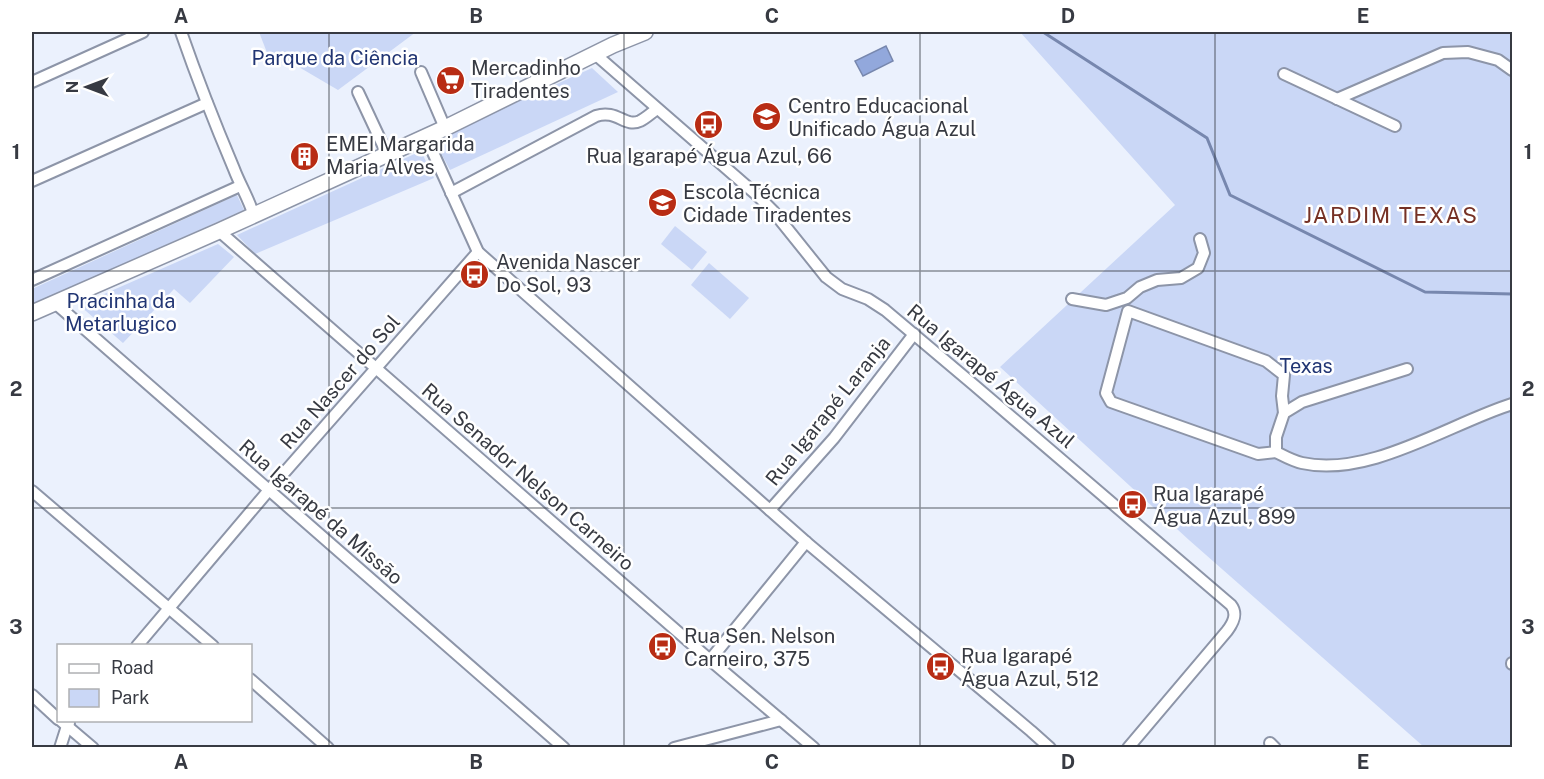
<svg xmlns="http://www.w3.org/2000/svg" width="1544" height="779" viewBox="0 0 1544 779" font-family="'Public Sans',sans-serif">
<rect width="100%" height="100%" fill="#ebf1fd"/>
<!-- green -->
<g fill="#cad7f6">
<polygon points="259,32 416,32 338,90 292,63 271,63"/>
<polygon points="1020,32 1512,32 1512,747 1424,747 1189,540 1000,367 1175,205"/>
<polygon points="592,68 618,92 450,170 434,140"/>
<polygon points="421,151 434,178 255,254 237,235"/>
<polygon points="237,195 244,210 32,305 32,289"/>
<polygon points="675,226 707,252 692,270 661,244"/>
<polygon points="218,244 234,257 190,303 174,289 123,343 79,305"/>
<polygon points="709,263 749,298 730,319 691,285"/>
</g>
<!-- water -->
<polygon fill="#92a8dc" stroke="#7787ae" stroke-width="1.5" points="886,46 893,61 863,76 855,61"/>
<g fill="none" stroke-linecap="round" stroke-linejoin="round">
<!-- stream -->
<polyline stroke="#7787ae" stroke-width="3" points="1043,32 1207,138 1230,195 1425,292 1512,294"/>
<defs>
<g id="minor">
<path d="M181,32c16,46 34,92 53,137 6,16 15,30 20,47"/>
<path d="M595,54l163,142 15,15 53,66 16,12 26,10 17,11 89,75 257,220c7,9 2,18 -4,26l-99,117"/>
<polyline points="421,72 445,128"/>
<polyline points="1284,74 1395,126"/>
<polyline points="32,82 143,32"/>
<polyline points="358,92 387,154"/>
<polyline points="1337,99 1443,53 1468,52 1498,60 1512,70"/>
<polyline points="426,137 478,252 806,542 1031,731 1050,748"/>
<polyline points="32,181 207,103"/>
<path d="M451,193l145,-77c21,-7 29,12 44,5 6,-3 11,-8 17,-12"/>
<polyline points="219,231 710,660 814,748"/>
<polyline points="32,280 240,186"/>
<polyline points="1072,299 1106,305 1127,298 1140,287 1157,280 1181,278 1198,268 1204,253 1200,239"/>
<polyline points="55,303 564,748"/>
<path d="M1407,369l-105,33 -18,11 -8,24v15c8,4 17,9 26,11 67,15 147,-39 210,-59"/>
<polyline points="1276,452 1258,454 1111,402 1106,393 1128,311 1266,361 1284,375 1282,396 1284,413"/>
<polyline points="32,491 213,646"/>
<polyline points="770,510 834,438 914,334"/>
<polyline points="137,646 269,490 478,252"/>
<polyline points="710,660 806,542"/>
<polyline points="1512,664 1512,663"/>
<polyline points="250,679 328,748"/>
<polyline points="32,695 58,719"/>
<polyline points="60,720 93,748"/>
<polyline points="1270,743 1275,748"/>
<polyline points="60,748 67,726 69,723"/>
<polyline points="674,748 781,720"/>
</g>
<polyline id="secondary" points="32,313 219,231 445,128 613,45 645,32"/>
</defs>
<!-- minor casing -->
<use href="#minor" stroke="#8d95a8" stroke-width="14"/>
<!-- secondary casing -->
<use href="#secondary" stroke="#8d95a8" stroke-width="18"/>
<!-- minor -->
<use href="#minor" stroke="#fff" stroke-width="10"/>
<!-- secondary -->
<use href="#secondary" stroke="#fff" stroke-width="15"/>
</g>
<!-- grid -->
<path fill="none" stroke="#373a42" stroke-width="1.5" stroke-opacity="0.55" d="M329,32v716M624,32v716M920,32v716M1215,32v716M32,271h1480M32,508h1480"/>
<!-- icons -->
<defs>
<symbol id="supermarket-disc" viewBox="-11 -11 22 22"><circle r="9.5" fill="#b82c14" stroke="#fff"/><path d="M-6-5.5h2.5l.6 2H6L4.5 2H-2.5L-4.4-4H-6ZM-1.5 3.2a1.3 1.3 0 1 0 .1 0ZM3 3.2a1.3 1.3 0 1 0 .1 0Z" fill="#fff"/></symbol>
<symbol id="school-disc" viewBox="-11 -11 22 22"><circle r="9.5" fill="#b82c14" stroke="#fff"/><path d="M0-5L7-2L0 1L-7-2ZM-4 1L0 2.5L4 1V4Q0 6-4 4Z" fill="#fff"/></symbol>
<symbol id="bus-disc" viewBox="-11 -11 22 22"><circle r="9.5" fill="#b82c14" stroke="#fff"/><path d="M-5-6H5V4H4V6H2V4H-2V6H-4V4H-5ZM-3.5-4V0h7V-4ZM-3.5 1.2v1.5H-2V1.2ZM2 1.2v1.5H3.5V1.2Z" fill="#fff"/></symbol>
<symbol id="building-disc" viewBox="-11 -11 22 22"><circle r="9.5" fill="#b82c14" stroke="#fff"/><path d="M-4-6H4V6H1V3H-1V6H-4ZM-2.5-4.3h1.7v1.8h-1.7ZM.8-4.3h1.7v1.8H.8ZM-2.5-1h1.7V.8h-1.7ZM.8-1h1.7V.8H.8Z" fill="#fff"/></symbol>
<symbol id="university-disc" viewBox="-11 -11 22 22"><circle r="9.5" fill="#b82c14" stroke="#fff"/><path d="M0-5L7-2L0 1L-7-2ZM-4 1L0 2.5L4 1V4Q0 6-4 4Z" fill="#fff"/></symbol>
</defs>
<g fill-rule="evenodd">
<use href="#supermarket-disc" x="434" y="64" width="33" height="33"/>
<use href="#school-disc" x="750" y="100" width="33" height="33"/>
<use href="#bus-disc" x="692" y="108" width="33" height="33"/>
<use href="#building-disc" x="288" y="140" width="33" height="33"/>
<use href="#university-disc" x="646" y="186" width="33" height="33"/>
<use href="#bus-disc" x="458" y="258" width="33" height="33"/>
<use href="#bus-disc" x="1116" y="488" width="33" height="33"/>
<use href="#bus-disc" x="646" y="630" width="33" height="33"/>
<use href="#bus-disc" x="924" y="650" width="33" height="33"/>
</g>
<g text-anchor="middle" stroke-width="5" stroke-linejoin="round" paint-order="stroke">
<!-- park labels -->
<g font-size="20" fill="#213573" stroke="#fff">
<text x="335" y="65">Parque da Ciência</text>
<text x="121" y="308">Pracinha da<tspan x="121" dy="23">Metarlugico</tspan></text>
<text x="1306" y="373">Texas</text>
</g>
<!-- poi labels -->
<g font-size="20" fill="#373a42" stroke="#fff" text-anchor="start">
<text x="471" y="75">Mercadinho<tspan x="471" dy="23">Tiradentes</tspan></text>
<text x="788" y="113">Centro Educacional<tspan x="788" dy="23">Unificado Água Azul</tspan></text>
<text x="326" y="151">EMEI Margarida<tspan x="326" dy="23">Maria Alves</tspan></text>
<text x="709" y="163" text-anchor="middle">Rua Igarapé Água Azul, 66</text>
<text x="683" y="199">Escola Técnica<tspan x="683" dy="23">Cidade Tiradentes</tspan></text>
<text x="496" y="269">Avenida Nascer<tspan x="496" dy="23">Do Sol, 93</tspan></text>
<text x="1153" y="501">Rua Igarapé<tspan x="1153" dy="23">Água Azul, 899</tspan></text>
<text x="684" y="643">Rua Sen. Nelson<tspan x="684" dy="23">Carneiro, 375</tspan></text>
<text x="961" y="663">Rua Igarapé<tspan x="961" dy="23">Água Azul, 512</tspan></text>
</g>
<!-- street labels -->
<g font-size="20" fill="#373a42" stroke="#fff">
<text transform="translate(991 376) rotate(40)" y="7">Rua Igarapé Água Azul</text>
<text transform="translate(340 382) rotate(-49)" y="7">Rua Nascer do Sol</text>
<text transform="translate(828 411) rotate(-51)" y="7">Rua Igarapé Laranja</text>
<text transform="translate(528 477) rotate(41)" y="7">Rua Senador Nelson Carneiro</text>
<text transform="translate(321 512) rotate(41)" y="7">Rua Igarapé da Missão</text>
</g>
<!-- quarter labels -->
<g font-size="22" letter-spacing="1.5" fill="#763125" stroke="#fff">
<text x="1391" y="223">JARDIM TEXAS</text>
</g>
</g>
<!-- border -->
<rect width="1544" height="779" fill="none" stroke="#ffffff" stroke-width="66"/>
<!-- legend -->
<rect x="57" y="644" width="195" height="78" fill="#ffffff" stroke="#afb0b3" stroke-width="1.5"/>
<rect x="69" y="664" width="30" height="9" fill="#ffffff" stroke="#afb0b3" stroke-width="1.5"/>
<text x="111" y="674" font-size="18" fill="#373a42">Road</text>
<rect x="69" y="689" width="30" height="18" fill="#cad7f6" stroke="#afb0b3" stroke-width="1.5"/>
<text x="111" y="704" font-size="18" fill="#373a42">Park</text>
<!-- north arrow -->
<g transform="translate(87 87) rotate(270)" stroke="#ffffff" stroke-width="4.5" paint-order="stroke">
<path d="M0-4.5L10 22L0 15L-10 22Z" fill="#373a42"/>
<text y="-9" font-size="16" font-weight="bold" text-anchor="middle" fill="#373a42">N</text>
</g>
<rect x="33" y="33" width="1478" height="713" fill="none" stroke="#373a42" stroke-width="2"/>
<g font-size="20" text-anchor="middle" font-weight="bold" fill="#373a42">
<text x="181" y="23">A</text>
<text x="476" y="23">B</text>
<text x="772" y="23">C</text>
<text x="1068" y="23">D</text>
<text x="1363" y="23">E</text>
<text x="16" y="159">1</text>
<text x="1528" y="159">1</text>
<text x="16" y="396">2</text>
<text x="1528" y="396">2</text>
<text x="16" y="634">3</text>
<text x="1528" y="634">3</text>
<text x="181" y="769">A</text>
<text x="476" y="769">B</text>
<text x="772" y="769">C</text>
<text x="1068" y="769">D</text>
<text x="1363" y="769">E</text>
</g>
</svg>
